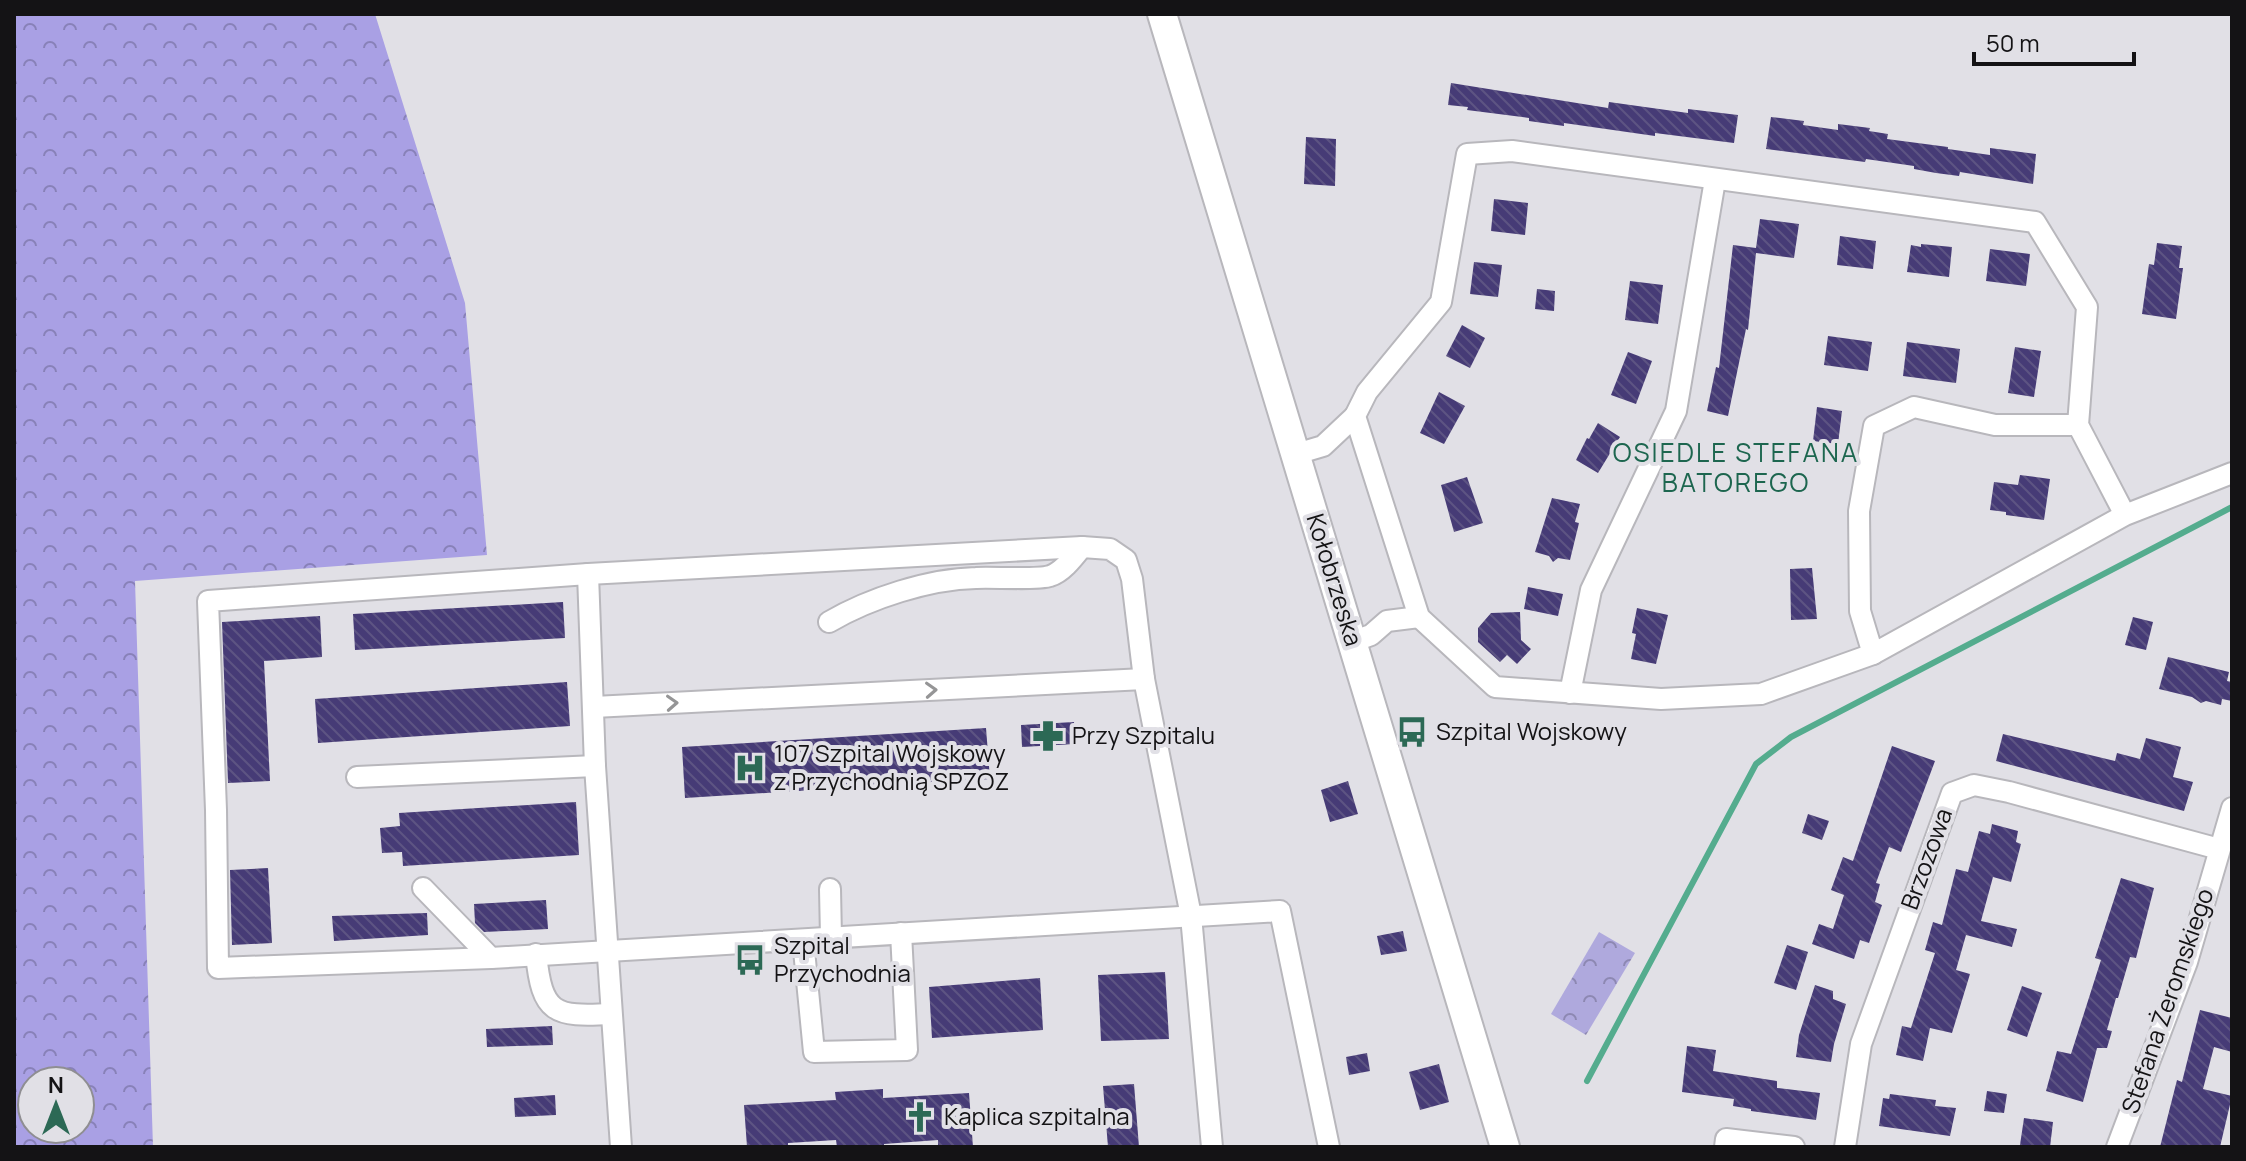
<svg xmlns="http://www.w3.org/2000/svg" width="2246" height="1161" viewBox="0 0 2246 1161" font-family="Manrope,sans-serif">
<defs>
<pattern id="forest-crowns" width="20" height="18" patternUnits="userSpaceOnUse" patternTransform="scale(2)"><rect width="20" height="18" fill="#a9a0e4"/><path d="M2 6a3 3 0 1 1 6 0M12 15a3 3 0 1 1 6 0" fill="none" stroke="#8881b8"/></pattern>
<pattern id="park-crowns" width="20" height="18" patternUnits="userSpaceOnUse" patternTransform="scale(2)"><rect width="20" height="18" fill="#afa9dd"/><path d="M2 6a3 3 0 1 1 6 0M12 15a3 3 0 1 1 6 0" fill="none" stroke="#8d88b2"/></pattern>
<pattern id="building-back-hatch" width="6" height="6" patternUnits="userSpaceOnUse" patternTransform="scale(2)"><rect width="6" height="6" fill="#463b76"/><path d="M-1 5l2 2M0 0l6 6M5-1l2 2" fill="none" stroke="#5d5483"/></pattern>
</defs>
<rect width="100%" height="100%" fill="#e1e0e6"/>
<!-- forest -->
<path fill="url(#forest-crowns)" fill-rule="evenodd" d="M14,14h361l90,289 22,252 -352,26 18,566h-139zM32,1081h48v48h-48z"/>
<!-- park -->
<polygon fill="url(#park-crowns)" points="1599,932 1635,953 1586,1035 1551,1014"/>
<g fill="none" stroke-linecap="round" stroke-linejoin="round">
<!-- stream -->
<polyline stroke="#54ac8e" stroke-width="6" points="1587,1081 1756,764 1791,737 2232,507"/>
</g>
<!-- building -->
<g fill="url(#building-back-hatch)">
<polygon points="1451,83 1608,108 1609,102 1688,113 1688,109 1738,115 1734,143 1655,133 1655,136 1564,123 1564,126 1529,121 1529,118 1467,110 1468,107 1448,105"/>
<polygon points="1771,117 1804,121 1803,125 1838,130 1838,124 1870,128 1869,131 1888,134 1887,139 1948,147 1948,149 1990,155 1990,148 2036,154 2033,184 1960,172 1959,176 1936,173 1914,169 1914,166 1866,159 1865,162 1766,149"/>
<polygon points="1306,137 1336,139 1335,186 1304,184"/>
<polygon points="1494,199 1528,203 1525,235 1491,231"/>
<polygon points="1760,219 1799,224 1794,258 1756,253 1748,330 1746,329 1728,416 1707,411 1716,367 1719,368 1733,245 1756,248"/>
<polygon points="1840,236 1876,241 1873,269 1837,265"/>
<polygon points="2157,243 2182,246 2179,268 2183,268 2176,319 2142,314 2149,264 2154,265"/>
<polygon points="1921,244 1952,247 1949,277 1907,272 1911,245 1921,247"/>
<polygon points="1990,249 2030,254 2026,286 1986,281"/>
<polygon points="1474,262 1502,265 1498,297 1470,294"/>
<polygon points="1630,281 1663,285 1658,324 1625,320"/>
<polygon points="1537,289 1555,291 1554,311 1535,309"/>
<polygon points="1462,325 1485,338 1470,368 1446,356"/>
<polygon points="1828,336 1872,342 1868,371 1824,365"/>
<polygon points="1907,342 1960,349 1956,383 1903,376"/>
<polygon points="2015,347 2041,351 2034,397 2008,393"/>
<polygon points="1628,352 1652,361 1636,404 1611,395"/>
<polygon points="1439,392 1465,406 1444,444 1420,433"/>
<polygon points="1817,407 1842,411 1838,444 1813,441"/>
<polygon points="1598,423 1620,437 1598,473 1576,460 1587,438 1589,439"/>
<polygon points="2020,475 2050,479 2044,520 2006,515 2006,512 1990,510 1994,482 2018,485"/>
<polygon points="1467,477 1483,523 1454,532 1441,485"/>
<polygon points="1552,498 1580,504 1575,522 1579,523 1570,560 1558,558 1553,562 1549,556 1535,552"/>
<polygon points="1812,568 1817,619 1791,620 1790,569"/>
<polygon points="1528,587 1563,594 1558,616 1524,609"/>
<polygon points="563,602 565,638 355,650 353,614"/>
<polygon points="1637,608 1668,615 1656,664 1631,659 1636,634 1632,633"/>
<polygon points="1520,612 1521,640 1531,649 1517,664 1507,655 1500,662 1478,642 1478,628 1491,613"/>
<polygon points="320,616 322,657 264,661 270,781 228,783 222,622"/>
<polygon points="2133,617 2153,622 2146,650 2125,645"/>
<polygon points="2168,657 2229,672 2227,681 2232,682 2232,701 2222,699 2221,705 2206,701 2201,703 2192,697 2159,689"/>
<polygon points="567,682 570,726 318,743 315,699"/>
<polygon points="1074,722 1075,744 1022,747 1021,725"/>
<polygon points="986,728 990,779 685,798 682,747"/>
<polygon points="2003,734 2115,761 2117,753 2140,759 2146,738 2181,747 2173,777 2193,782 2184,811 1996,761"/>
<polygon points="1892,746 1935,761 1901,852 1889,847 1876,883 1880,884 1875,902 1882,905 1869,943 1860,940 1854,959 1812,944 1819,924 1833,929 1844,895 1831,890 1843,857 1853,861"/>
<polygon points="1348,781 1358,814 1330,822 1321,790"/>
<polygon points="576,802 579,855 403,866 402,852 382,853 380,828 400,826 399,813"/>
<polygon points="1808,814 1829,821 1822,840 1802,833"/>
<polygon points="1992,824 2018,831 2016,842 2021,844 2011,882 1993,877 1981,921 2017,929 2012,947 1966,935 1956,970 1970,974 1952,1033 1930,1028 1923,1061 1896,1055 1902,1026 1911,1028 1935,953 1925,950 1933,922 1942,925 1956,869 1968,872 1979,831 1990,834"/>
<polygon points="268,868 272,943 232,945 230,870"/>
<polygon points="2121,878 2154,888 2136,958 2130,957 2118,998 2116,998 2107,1030 2112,1031 2107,1048 2097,1048 2083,1102 2046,1091 2057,1051 2071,1054 2101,960 2095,958"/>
<polygon points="546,900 548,929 484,932 475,923 474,904"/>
<polygon points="427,913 428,935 334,941 332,916"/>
<polygon points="1403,931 1407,951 1381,955 1377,936"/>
<polygon points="1787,945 1808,952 1796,990 1774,983"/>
<polygon points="1165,972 1169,1039 1101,1041 1098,975"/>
<polygon points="1040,978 1043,1030 932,1038 929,987"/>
<polygon points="1815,985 1833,991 1833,999 1846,1004 1834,1044 1831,1062 1796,1057 1799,1035"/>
<polygon points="2022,986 2042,993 2027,1037 2007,1030"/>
<polygon points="2200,1010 2232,1018 2232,1052 2214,1047 2203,1089 2232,1096 2220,1147 2160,1147 2177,1080 2182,1082"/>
<polygon points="552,1026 553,1045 487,1047 486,1029"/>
<polygon points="1687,1046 1716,1050 1713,1071 1777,1081 1777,1088 1820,1093 1816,1120 1751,1111 1751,1109 1733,1106 1734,1099 1682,1092"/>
<polygon points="1367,1053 1370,1071 1349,1075 1346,1057"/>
<polygon points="1439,1064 1449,1102 1420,1110 1409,1072"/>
<polygon points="1134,1084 1139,1147 1108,1147 1103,1086"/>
<polygon points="883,1089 883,1098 969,1093 973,1147 938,1147 938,1140 884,1144 884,1147 837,1147 836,1140 788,1143 788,1147 747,1147 744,1105 836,1100 835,1092"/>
<polygon points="1987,1091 2007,1094 2004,1113 1984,1111"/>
<polygon points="1890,1094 1936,1100 1935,1106 1956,1108 1950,1136 1879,1126 1883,1098 1889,1099"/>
<polygon points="555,1095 556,1115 515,1117 514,1098"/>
<polygon points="2024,1118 2053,1122 2050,1147 2020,1145"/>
</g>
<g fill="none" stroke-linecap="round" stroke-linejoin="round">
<defs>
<g id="street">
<polyline points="1296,454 1323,446 1355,416"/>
<polyline points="2125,515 2078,425 2087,307 2035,222 1512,151 1467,154 1441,302 1367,392 1355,416 1419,617 1495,687 1661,699 1761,694 1873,654 2125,515 2232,473"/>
<path d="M829,622c41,-24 100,-43 147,-44 15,-1 63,2 74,-2 13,-4 24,-19 32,-29"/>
<polyline points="1352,642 1371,635 1387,621 1419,617"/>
<polyline points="1873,654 1860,611 1859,511 1874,426 1914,407 1995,425 2078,425"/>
<polyline points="1570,693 1591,590 1676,411 1715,180"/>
<polyline points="594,707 1144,679"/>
<polyline points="357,777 595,766"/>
<polyline points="423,888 491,958 1280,911 1329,1147"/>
<polyline points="830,889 831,938"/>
<polyline points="803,940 814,1052 907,1050 901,933"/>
<path d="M536,954c6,60 18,63 75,60"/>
<polyline points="491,958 218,968 216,810 208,601 588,574"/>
<polyline points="621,1147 595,766 588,574 1082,547 1110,549 1126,560 1132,579 1144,679 1191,916 1212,1147"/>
<polyline points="1725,1147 1726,1139 1794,1147"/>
<polyline points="1845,1147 1861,1044 1952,793 1974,785 2009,792 2219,849"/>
<polyline points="2117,1147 2187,962 2232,808"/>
</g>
<polyline id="secondary" points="1162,14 1505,1147"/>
</defs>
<!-- street casing -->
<use href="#street" stroke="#b8b7bc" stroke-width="24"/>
<!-- secondary casing -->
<use href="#secondary" stroke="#b8b7bc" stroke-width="32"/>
<!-- street -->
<use href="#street" stroke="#fff" stroke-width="20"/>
<!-- secondary -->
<use href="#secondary" stroke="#fff" stroke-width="28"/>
</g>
<!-- one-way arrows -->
<defs><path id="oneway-chevron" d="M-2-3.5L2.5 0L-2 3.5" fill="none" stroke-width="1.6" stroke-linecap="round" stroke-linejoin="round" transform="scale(2)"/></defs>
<g stroke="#959596">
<use href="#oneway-chevron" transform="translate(931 690) rotate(-3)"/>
<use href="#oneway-chevron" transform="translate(672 703) rotate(-3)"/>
</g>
<!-- icons -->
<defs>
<symbol id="bus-bare" viewBox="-9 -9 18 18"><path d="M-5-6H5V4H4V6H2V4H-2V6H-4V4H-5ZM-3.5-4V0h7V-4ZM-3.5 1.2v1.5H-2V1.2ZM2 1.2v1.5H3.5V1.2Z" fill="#2c6955" stroke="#e1e0e6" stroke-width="2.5" paint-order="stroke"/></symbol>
<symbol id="pharmacy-bare" viewBox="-9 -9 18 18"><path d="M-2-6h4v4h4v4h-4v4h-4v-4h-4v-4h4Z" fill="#2c6955" stroke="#e1e0e6" stroke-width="2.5" paint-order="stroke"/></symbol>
<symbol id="hospital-bare" viewBox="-9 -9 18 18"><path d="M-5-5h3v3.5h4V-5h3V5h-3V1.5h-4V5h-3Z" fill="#2c6955" stroke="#e1e0e6" stroke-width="2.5" paint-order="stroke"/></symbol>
<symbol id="church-bare" viewBox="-9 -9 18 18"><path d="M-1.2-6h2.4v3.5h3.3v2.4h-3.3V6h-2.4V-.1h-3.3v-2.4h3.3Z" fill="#2c6955" stroke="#e1e0e6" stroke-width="2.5" paint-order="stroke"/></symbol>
</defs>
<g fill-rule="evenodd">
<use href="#bus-bare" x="1390" y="710" width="44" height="44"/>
<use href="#pharmacy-bare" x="1026" y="714" width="44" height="44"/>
<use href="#hospital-bare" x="728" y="746" width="44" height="44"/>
<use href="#bus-bare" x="728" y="938" width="44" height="44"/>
<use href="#church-bare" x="898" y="1095" width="44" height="44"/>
</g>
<g text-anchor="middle" stroke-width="8" stroke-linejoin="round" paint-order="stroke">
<!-- street labels -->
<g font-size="24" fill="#141315" stroke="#e1e0e6">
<text transform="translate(1334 580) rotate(73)" y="8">Kołobrzeska</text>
<text transform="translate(1927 859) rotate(-70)" y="8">Brzozowa</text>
<text transform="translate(2168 1001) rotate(-71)" y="8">Stefana Żeromskiego</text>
</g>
<!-- poi labels -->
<g font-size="24" fill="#141315" stroke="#e1e0e6" text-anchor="start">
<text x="1436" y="740">Szpital Wojskowy</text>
<text x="1072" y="744">Przy Szpitalu</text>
<text x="774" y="762">107 Szpital Wojskowy<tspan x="774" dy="28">z Przychodnią SPZOZ</tspan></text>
<text x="774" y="954">Szpital<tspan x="774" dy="28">Przychodnia</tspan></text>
<text x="944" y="1125">Kaplica szpitalna</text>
</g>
<!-- neighbourhood labels -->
<g font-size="26" letter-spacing="2" fill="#1d664f" stroke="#e1e0e6">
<text x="1736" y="462">OSIEDLE STEFANA<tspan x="1736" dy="30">BATOREGO</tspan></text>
</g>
</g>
<!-- border -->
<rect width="2246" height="1161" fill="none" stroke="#141315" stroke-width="32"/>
<!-- north arrow -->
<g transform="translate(56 1105)"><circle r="38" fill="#e1e0e6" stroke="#8f8e92" stroke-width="2"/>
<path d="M0-6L14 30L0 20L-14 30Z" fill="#2c6955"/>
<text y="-12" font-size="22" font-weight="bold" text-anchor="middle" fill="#141315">N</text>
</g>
<!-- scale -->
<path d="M1974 52v12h160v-12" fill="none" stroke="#141315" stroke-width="4"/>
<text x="1986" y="52" font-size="24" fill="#141315" stroke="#e1e0e6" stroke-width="6" paint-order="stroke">50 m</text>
</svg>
